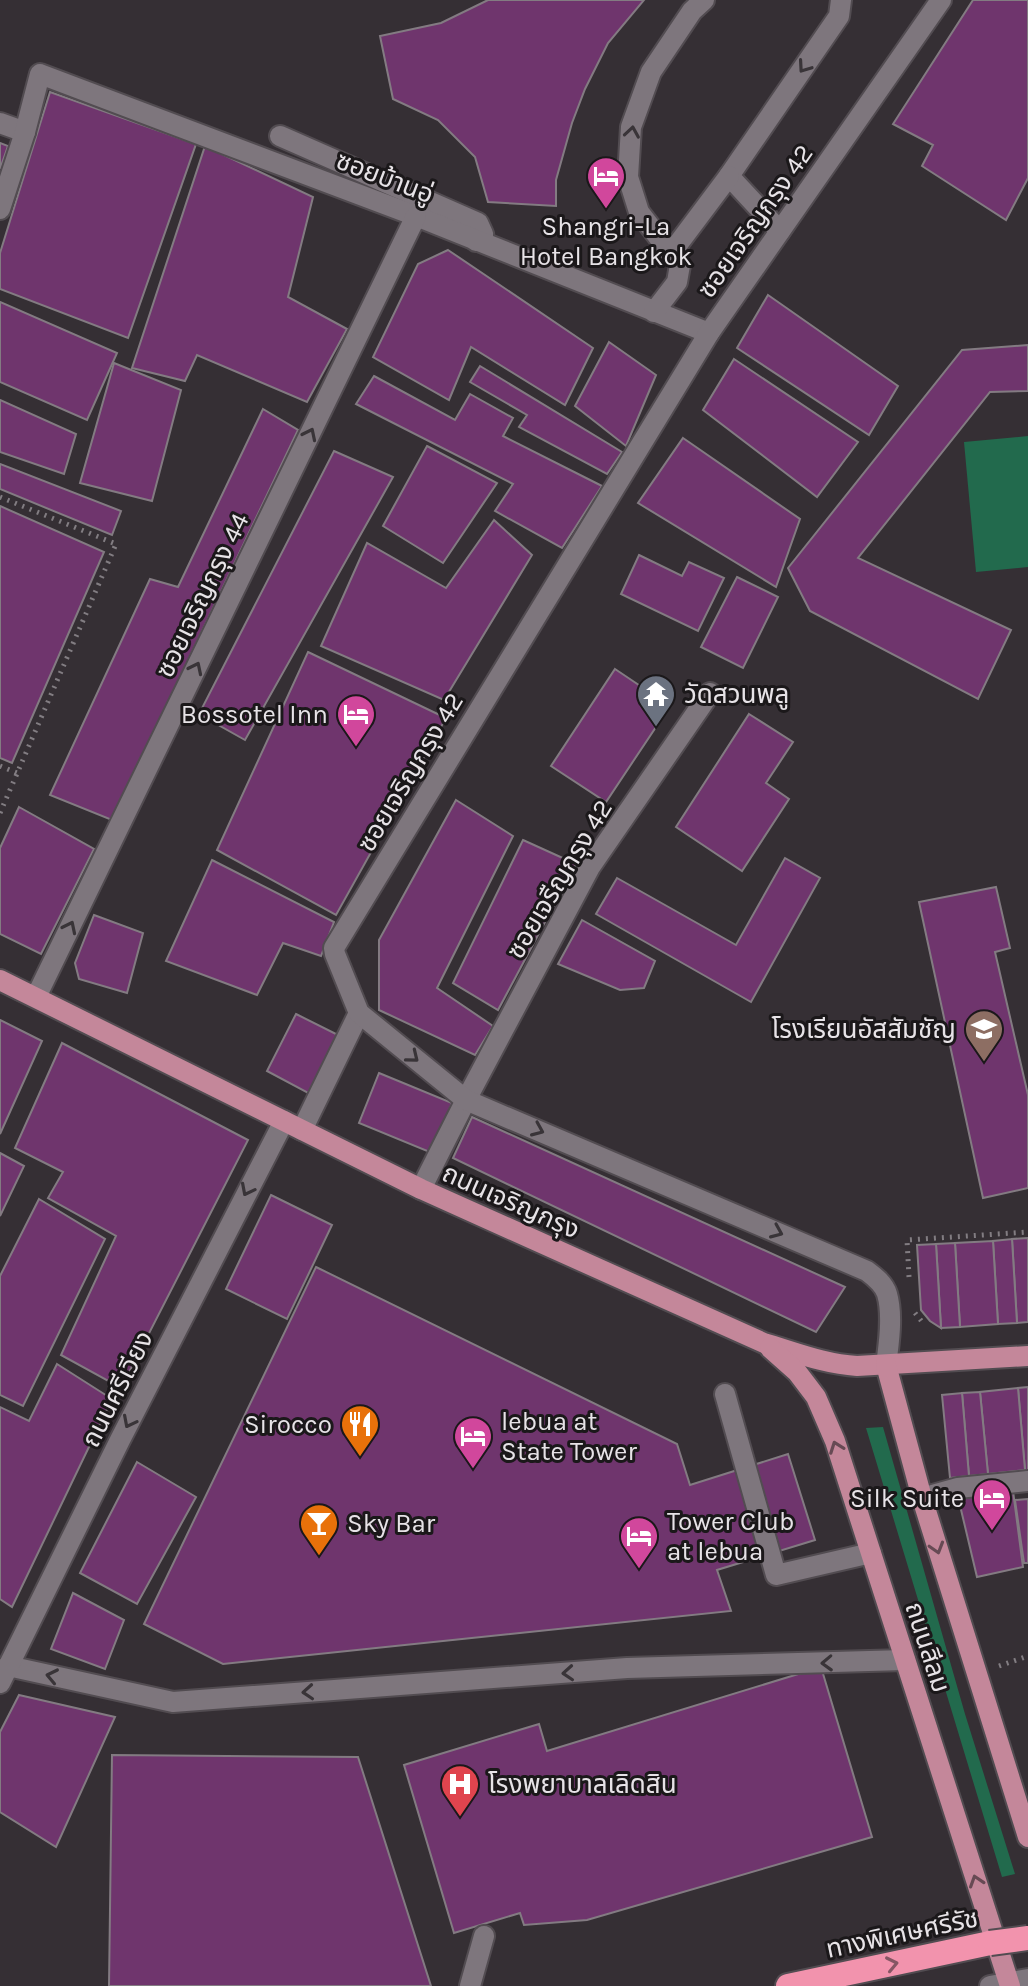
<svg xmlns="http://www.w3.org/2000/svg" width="1028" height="1986" viewBox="0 0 1028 1986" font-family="Karla,'Noto Sans Thai',sans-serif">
<rect width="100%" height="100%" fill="#352f34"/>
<!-- green -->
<g fill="#226a4d">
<polygon points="1028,436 1028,567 976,572 964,442"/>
<polygon points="883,1427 965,1714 1015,1874 1002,1877 866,1428"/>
</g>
<!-- building -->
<g fill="#6f356d" stroke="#837b82" stroke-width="2">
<polygon points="488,0 644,0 608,43 585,89 572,123 556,180 556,206 488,202 475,157 438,120 393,99 380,36 441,23"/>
<polygon points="973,0 1028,0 1028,178 1006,220 922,166 933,145 893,124"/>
<polygon points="50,92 196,144 128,338 0,289 0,253"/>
<polygon points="0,143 8,146 0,169"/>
<polygon points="205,146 313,197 288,297 347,329 307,402 197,355 185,381 132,368"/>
<polygon points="448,250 593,348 565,405 471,347 449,400 373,357 418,264"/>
<polygon points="768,295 898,386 869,435 737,348"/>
<polygon points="0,302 117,353 87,420 0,382"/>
<polygon points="609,342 656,375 626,446 575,406"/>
<polygon points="1028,345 1028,391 990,392 858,558 1011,630 978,699 810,611 788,568 962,350"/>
<polygon points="734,359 858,442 817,497 703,410"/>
<polygon points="114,363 181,390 152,501 80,483"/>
<polygon points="480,366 622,452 607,474 519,427 527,415 470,382"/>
<polygon points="374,376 455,420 470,394 513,418 503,436 602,486 562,548 495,511 513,484 356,404"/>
<polygon points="0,400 76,434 64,474 0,452"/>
<polygon points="263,409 298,430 112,820 50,795 150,579 178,587"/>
<polygon points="683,438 800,519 776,587 638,503"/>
<polygon points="427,446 497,483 443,563 383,526"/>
<polygon points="334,451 393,477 245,740 199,714"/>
<polygon points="0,464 121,511 112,535 0,489"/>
<polygon points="0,506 104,552 12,763 0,758"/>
<polygon points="494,520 532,555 444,700 321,646 367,543 446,588"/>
<polygon points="639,555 682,576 689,562 724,578 698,631 621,594"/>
<polygon points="737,577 778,597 743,668 701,647"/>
<polygon points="308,652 446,718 336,915 217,850"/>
<polygon points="615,669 670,706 606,802 551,766"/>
<polygon points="749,714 793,742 766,783 789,799 742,871 676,827"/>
<polygon points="456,800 513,836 437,988 493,1026 475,1055 379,1010 379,940"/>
<polygon points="19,807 94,849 41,954 0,934 0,848"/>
<polygon points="523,840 576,864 498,1010 453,983"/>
<polygon points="785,858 820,878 751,1002 596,914 617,878 736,945"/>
<polygon points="212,860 334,922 321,956 283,943 257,995 166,961"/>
<polygon points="996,887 1010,948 995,952 1028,1095 1028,1188 983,1198 919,902"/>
<polygon points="94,915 143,933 127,993 79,979 75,963"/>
<polygon points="582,920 655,961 644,988 620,990 558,964"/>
<polygon points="296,1014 340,1036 310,1094 267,1071"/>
<polygon points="0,1020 42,1041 0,1134"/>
<polygon points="62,1043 248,1140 121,1388 61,1355 116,1236 48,1198 63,1172 15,1148"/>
<polygon points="379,1073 452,1103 432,1153 359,1123"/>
<polygon points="472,1117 845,1287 816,1332 453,1158"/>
<polygon points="0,1153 24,1166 0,1216"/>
<polygon points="271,1195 332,1225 287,1319 226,1289"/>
<polygon points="39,1199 105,1239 23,1406 0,1395 0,1276"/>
<polygon points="1028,1238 1028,1322 1017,1323 1012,1239"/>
<polygon points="1012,1239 1017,1323 998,1324 993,1241"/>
<polygon points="993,1241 998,1324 960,1327 955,1243"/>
<polygon points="955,1243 960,1327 941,1328 936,1244"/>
<polygon points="936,1244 941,1328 930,1321 921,1310 917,1245"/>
<polygon points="316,1267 677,1444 690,1485 788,1454 815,1540 717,1570 731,1611 223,1664 144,1624"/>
<polygon points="57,1364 112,1399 12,1607 0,1599 0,1407 29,1421"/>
<polygon points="1028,1387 1028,1470 1025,1470 1018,1388"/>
<polygon points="1018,1388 1025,1470 988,1474 980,1392"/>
<polygon points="980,1392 988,1474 969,1476 962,1393"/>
<polygon points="962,1393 969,1476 950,1478 942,1395"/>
<polygon points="137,1462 196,1497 137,1604 80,1573"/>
<polygon points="1013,1491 1023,1567 977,1577 958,1497"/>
<polygon points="1028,1499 1028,1563 1024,1563 1015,1500"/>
<polygon points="73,1593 124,1620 105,1669 51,1649"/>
<polygon points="821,1667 872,1837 587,1920 524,1925 520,1913 454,1933 404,1765 539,1724 547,1751"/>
<polygon points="19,1695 115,1717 56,1847 0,1812 0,1732"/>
<polygon points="112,1755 358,1757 431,1986 109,1986"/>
</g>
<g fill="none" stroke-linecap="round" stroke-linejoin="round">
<defs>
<g id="minor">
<polyline points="0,123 25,132"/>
<polyline points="280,136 478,223 483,234 476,241"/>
<polyline points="0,209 25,132 40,74 416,216 709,333"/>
<polyline points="780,231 729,176 839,16 841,0"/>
<polyline points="672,252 729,176"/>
<polyline points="654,312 677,282 680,265 639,212 628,177 631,127 651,72 692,11 704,0"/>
<polyline points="36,997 416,216"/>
<polyline points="302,1130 359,1013"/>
<polyline points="421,1189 466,1100 590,867 710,693"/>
<path d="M886,1365c3,-21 7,-51 1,-71 -3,-10 -12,-17 -20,-23l-401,-171 -107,-87 -24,-59 -1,-6 375,-615 232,-333"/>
<polyline points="725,1394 776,1575 871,1553"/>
<polyline points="922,1498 958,1488 1028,1481"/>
<polyline points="8,1666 173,1702 627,1668 905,1660"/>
<polyline points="0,1683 120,1440 284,1121"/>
<polyline points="470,1986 484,1936"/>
<polyline points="990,1986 1028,1979"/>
</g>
<g id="major">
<path d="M0,980l421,209 343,154c31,9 60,21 93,23l171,-10"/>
<polyline points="770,1348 797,1372 816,1397 835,1441 1010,1986"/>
<polyline points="886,1365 922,1498 1028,1837"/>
</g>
<polyline id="highway" points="788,1986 990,1943"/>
</defs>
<!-- minor casing -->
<use href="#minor" stroke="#524c51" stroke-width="24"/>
<!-- major casing -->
<use href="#major" stroke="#524c51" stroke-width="24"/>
<!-- highway casing -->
<use href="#highway" stroke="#524c51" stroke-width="28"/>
<!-- path -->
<g stroke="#827d82" stroke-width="5" stroke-dasharray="2 6" stroke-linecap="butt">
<polyline points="0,497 116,544 0,813"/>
<polyline points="0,766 17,773"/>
<polyline points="909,1277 907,1240 1028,1232"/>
<polyline points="915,1313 923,1323"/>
<polyline points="999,1666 1028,1656"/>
</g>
<!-- minor -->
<use href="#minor" stroke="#7e767d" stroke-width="20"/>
<!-- major -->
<use href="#major" stroke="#c4879a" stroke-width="20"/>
<!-- highway -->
<use href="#highway" stroke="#f293ad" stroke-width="24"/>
<defs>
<polyline id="highway-bridge" points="990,1943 1028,1938"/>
</defs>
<!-- highway-bridge casing -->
<use href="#highway-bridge" stroke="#524c51" stroke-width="28" stroke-linecap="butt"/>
<!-- highway-bridge -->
<use href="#highway-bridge" stroke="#f293ad" stroke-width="24"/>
</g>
<!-- one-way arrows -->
<defs><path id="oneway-chevron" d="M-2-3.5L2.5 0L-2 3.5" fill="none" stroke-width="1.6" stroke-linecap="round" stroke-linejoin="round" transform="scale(2)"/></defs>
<g stroke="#393438">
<use href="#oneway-chevron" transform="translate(804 67) rotate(125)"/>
<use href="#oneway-chevron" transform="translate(632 132) rotate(-81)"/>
<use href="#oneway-chevron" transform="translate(310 434) rotate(-64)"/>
<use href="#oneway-chevron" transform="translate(196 668) rotate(-64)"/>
<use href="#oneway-chevron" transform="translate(70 927) rotate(-64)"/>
<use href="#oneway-chevron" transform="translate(413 1057) rotate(39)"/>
<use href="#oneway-chevron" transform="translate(538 1130) rotate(23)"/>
<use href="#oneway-chevron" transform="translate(247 1190) rotate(117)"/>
<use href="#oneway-chevron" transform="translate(777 1232) rotate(23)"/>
<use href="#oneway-chevron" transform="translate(129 1422) rotate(117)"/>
<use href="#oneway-chevron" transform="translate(827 1663) rotate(178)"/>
<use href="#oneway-chevron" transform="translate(568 1673) rotate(176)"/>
<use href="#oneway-chevron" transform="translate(52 1676) rotate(-168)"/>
<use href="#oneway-chevron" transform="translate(308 1692) rotate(176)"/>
</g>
<g stroke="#674a54">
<use href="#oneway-chevron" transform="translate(836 1447) rotate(-110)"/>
<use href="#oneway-chevron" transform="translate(937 1548) rotate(73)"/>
<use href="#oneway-chevron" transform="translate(976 1881) rotate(-108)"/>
</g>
<use stroke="#865664" href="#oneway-chevron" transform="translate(892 1964) rotate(-12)"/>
<!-- icons -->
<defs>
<symbol id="hotel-pin" viewBox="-11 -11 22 30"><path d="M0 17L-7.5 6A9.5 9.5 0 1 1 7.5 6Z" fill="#d1479c" stroke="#1b181a"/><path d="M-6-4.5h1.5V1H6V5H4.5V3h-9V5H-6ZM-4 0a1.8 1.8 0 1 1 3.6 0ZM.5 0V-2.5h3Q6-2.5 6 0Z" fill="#fff"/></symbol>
<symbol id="temple-pin" viewBox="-11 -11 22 30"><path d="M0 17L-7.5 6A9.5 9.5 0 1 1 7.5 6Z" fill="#6b7280" stroke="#1b181a"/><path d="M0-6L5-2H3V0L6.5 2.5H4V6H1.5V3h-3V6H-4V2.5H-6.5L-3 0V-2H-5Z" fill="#fff"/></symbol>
<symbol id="school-pin" viewBox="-11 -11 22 30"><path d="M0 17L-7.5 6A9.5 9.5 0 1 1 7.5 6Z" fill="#8d6e63" stroke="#1b181a"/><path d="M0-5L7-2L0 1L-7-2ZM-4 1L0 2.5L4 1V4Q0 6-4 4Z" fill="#fff"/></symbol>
<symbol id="restaurant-pin" viewBox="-11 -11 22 30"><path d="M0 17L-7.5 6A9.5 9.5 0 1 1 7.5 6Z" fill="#e8710a" stroke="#1b181a"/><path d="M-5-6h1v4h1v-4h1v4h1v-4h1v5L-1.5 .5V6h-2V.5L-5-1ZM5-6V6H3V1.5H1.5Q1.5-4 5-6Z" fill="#fff"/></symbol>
<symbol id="bar-pin" viewBox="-11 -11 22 30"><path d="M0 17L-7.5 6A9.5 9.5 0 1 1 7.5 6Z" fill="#e8710a" stroke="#1b181a"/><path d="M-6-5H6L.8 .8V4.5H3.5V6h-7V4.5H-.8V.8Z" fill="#fff"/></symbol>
<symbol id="hospital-pin" viewBox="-11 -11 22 30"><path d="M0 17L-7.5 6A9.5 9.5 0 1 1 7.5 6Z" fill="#e0444e" stroke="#1b181a"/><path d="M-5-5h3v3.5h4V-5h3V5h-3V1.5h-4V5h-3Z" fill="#fff"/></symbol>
</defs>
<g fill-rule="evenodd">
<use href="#hotel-pin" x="584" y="154" width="44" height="60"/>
<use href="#temple-pin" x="634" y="672" width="44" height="60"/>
<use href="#hotel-pin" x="334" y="692" width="44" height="60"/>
<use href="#school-pin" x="962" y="1007" width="44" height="60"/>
<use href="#restaurant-pin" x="338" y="1402" width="44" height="60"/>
<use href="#hotel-pin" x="451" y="1414" width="44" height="60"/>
<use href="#hotel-pin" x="970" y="1476" width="44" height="60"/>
<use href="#bar-pin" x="297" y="1501" width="44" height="60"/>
<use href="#hotel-pin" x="617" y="1514" width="44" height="60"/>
<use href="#hospital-pin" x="438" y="1762" width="44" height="60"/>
</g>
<g text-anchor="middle" stroke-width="6" stroke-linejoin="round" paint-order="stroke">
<!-- street labels -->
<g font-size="26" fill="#e7e3e7" stroke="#1b181a">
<text transform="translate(385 177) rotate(21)" y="9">ซอยบ้านอู่</text>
<text transform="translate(755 221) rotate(-55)" y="9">ซอยเจริญกรุง 42</text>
<text transform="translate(202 595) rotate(-64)" y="9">ซอยเจริญกรุง 44</text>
<text transform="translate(410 772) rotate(-59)" y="9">ซอยเจริญกรุง 42</text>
<text transform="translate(559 879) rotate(-59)" y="9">ซอยเจรืญกรุง 42</text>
<text transform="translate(511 1201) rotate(24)" y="9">ถนนเจริญกรุง</text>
<text transform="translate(117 1389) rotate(-63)" y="9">ถนนศรีเวียง</text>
<text transform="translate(928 1647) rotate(72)" y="9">ถนนสีลม</text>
<text transform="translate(902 1933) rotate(-12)" y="9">ทางพิเศษศรีรัช</text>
</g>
<!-- poi labels -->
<g font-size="26" fill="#e7e3e7" stroke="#1b181a" text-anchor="start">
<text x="606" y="235" text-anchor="middle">Shangri-La<tspan x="606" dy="30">Hotel Bangkok</tspan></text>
<text x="684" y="703">วัดสวนพลู</text>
<text x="328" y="723" text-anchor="end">Bossotel Inn</text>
<text x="956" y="1038" text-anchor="end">โรงเรียนอัสสัมชัญ</text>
<text x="501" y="1430">lebua at<tspan x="501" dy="30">State Tower</tspan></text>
<text x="332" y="1433" text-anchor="end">Sirocco</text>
<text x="964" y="1507" text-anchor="end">Silk Suite</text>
<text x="667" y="1530">Tower Club<tspan x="667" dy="30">at lebua</tspan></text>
<text x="347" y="1532">Sky Bar</text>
<text x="488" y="1793">โรงพยาบาลเลิดสิน</text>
</g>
</g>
</svg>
